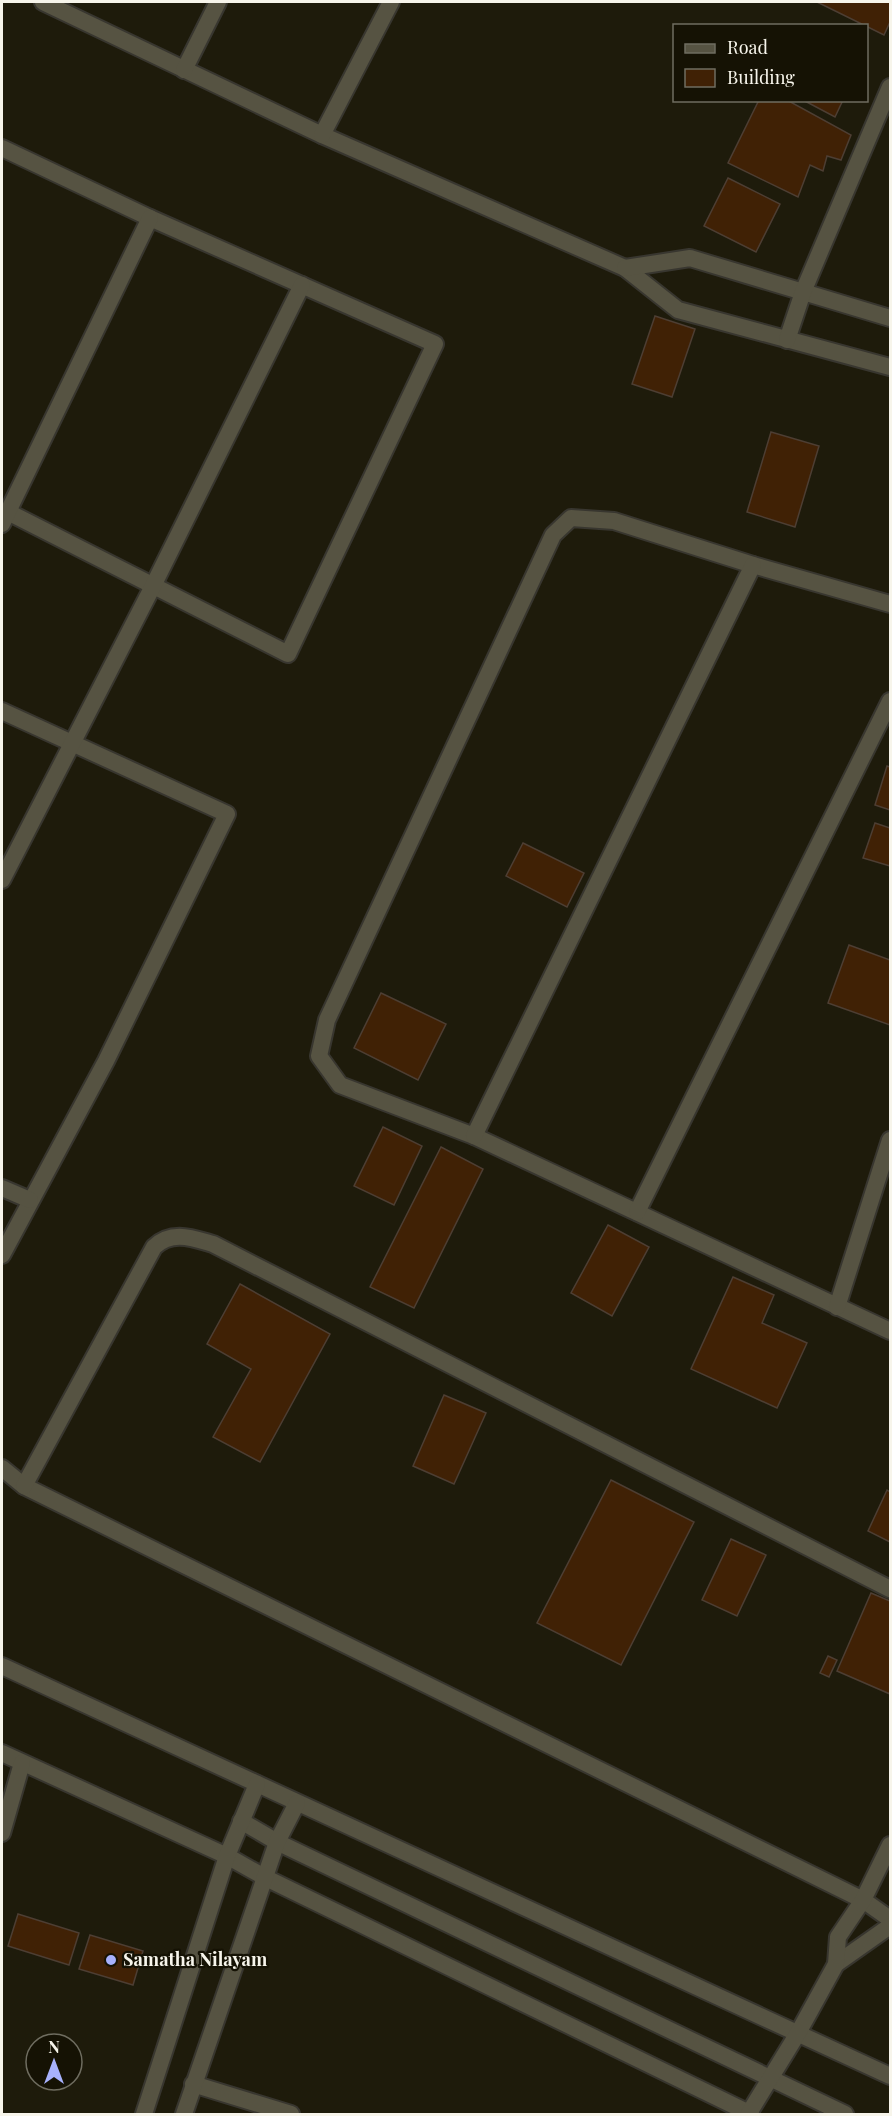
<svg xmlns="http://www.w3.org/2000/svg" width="892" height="2116" viewBox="0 0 892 2116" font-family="'Playfair Display',serif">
<rect width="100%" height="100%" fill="#1e1b0b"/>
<!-- building -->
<g fill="#402105" stroke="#4d3e33" stroke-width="1.5">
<polygon points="817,2 890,2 890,22 884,35"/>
<polygon points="759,100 787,100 851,135 841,160 827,156 823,171 810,165 798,197 728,163"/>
<polygon points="803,100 843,100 835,117"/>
<polygon points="728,178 780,204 756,252 704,226"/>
<polygon points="655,316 695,329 672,397 632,384"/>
<polygon points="771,432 819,446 795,527 747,512"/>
<polygon points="887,766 890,767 890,810 875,805"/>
<polygon points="875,823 890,828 890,866 863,858"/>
<polygon points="523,843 584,873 567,907 506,876"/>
<polygon points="849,945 890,960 890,1025 828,1003"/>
<polygon points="381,993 446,1024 418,1080 354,1048"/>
<polygon points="383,1127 422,1146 394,1205 354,1186"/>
<polygon points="441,1147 483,1169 414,1308 370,1287"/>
<polygon points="608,1225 649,1247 612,1316 571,1293"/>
<polygon points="733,1277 774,1295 762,1323 807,1343 777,1408 691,1369"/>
<polygon points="240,1284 330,1334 260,1462 213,1437 251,1369 207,1344"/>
<polygon points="444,1395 486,1413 454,1484 413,1466"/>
<polygon points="611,1480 694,1522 621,1665 537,1623"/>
<polygon points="887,1490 890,1492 890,1542 868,1531"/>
<polygon points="731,1539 766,1555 737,1616 702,1600"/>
<polygon points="871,1593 890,1601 890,1694 837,1671"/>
<polygon points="828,1656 837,1660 829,1677 820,1673"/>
<polygon points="18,1914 79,1933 69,1965 8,1946"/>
<polygon points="90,1935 143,1951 133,1985 79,1969"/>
</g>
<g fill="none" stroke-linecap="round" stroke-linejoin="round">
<defs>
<g id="minor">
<polyline points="43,2 322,135 625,268 678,310 890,367"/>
<polyline points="184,70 218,2"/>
<polyline points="322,135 391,2"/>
<polyline points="2,148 150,218 435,344 288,654 8,512"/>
<polyline points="625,268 690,258 890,318"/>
<polyline points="787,340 803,292 890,87"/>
<polyline points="2,524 150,218"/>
<polyline points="890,604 753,565 614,521 571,518 553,535 327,1020 319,1056 340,1085 474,1136 890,1331"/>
<polyline points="2,711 227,814 106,1061 2,1255"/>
<polyline points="2,880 153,586 302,285"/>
<polyline points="474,1136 753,565"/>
<polyline points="2,1188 30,1200"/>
<polyline points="637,1212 890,701"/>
<polyline points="837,1307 890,1140"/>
<polyline points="2,1468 24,1486 863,1900 890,1919"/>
<path d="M24,1486l130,-239c18,-17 38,-9 59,-3l677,345"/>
<polyline points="2,1666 890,2076"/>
<polyline points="2,1753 227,1856 266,1878 751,2114"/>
<polyline points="241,1821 277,1842 845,2114"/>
<polyline points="2,1833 22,1763"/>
<polyline points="836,1964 890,1926"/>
<polyline points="193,2084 291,2114"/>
<polyline points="749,2113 798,2033 836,1964 838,1937 863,1900 890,1845"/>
<polyline points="144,2114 227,1856 257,1784"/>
<polyline points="184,2114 277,1842 297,1803"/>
</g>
</defs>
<!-- minor casing -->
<use href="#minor" stroke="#38362f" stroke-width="20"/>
<!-- minor -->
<use href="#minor" stroke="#565342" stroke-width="16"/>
</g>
<!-- markers -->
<circle fill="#a7b1fc" stroke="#151204" stroke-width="2" cx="111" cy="1960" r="6"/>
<g text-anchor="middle" stroke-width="4.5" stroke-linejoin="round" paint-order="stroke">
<!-- poi labels -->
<g font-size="18" font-weight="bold" fill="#f7f5eb" stroke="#151204" text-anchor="start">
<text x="123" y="1966">Samatha Nilayam</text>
</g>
</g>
<!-- border -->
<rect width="892" height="2116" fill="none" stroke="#f7f5eb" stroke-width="6"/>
<!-- legend -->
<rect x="673" y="24" width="195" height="78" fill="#151204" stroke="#6f6d60" stroke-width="1.5"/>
<rect x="685" y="44" width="30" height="9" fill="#565342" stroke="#6f6d60" stroke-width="1.5"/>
<text x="727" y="54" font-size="18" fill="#f7f5eb">Road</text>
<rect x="685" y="69" width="30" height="18" fill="#402105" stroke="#6f6d60" stroke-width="1.5"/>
<text x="727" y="84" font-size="18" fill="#f7f5eb">Building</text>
<!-- north arrow -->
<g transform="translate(54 2062)"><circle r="28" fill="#151204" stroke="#6f6d60" stroke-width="1.5"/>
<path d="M0-4.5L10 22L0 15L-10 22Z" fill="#a7b1fc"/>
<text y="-9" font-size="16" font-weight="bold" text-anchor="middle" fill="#f7f5eb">N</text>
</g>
</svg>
